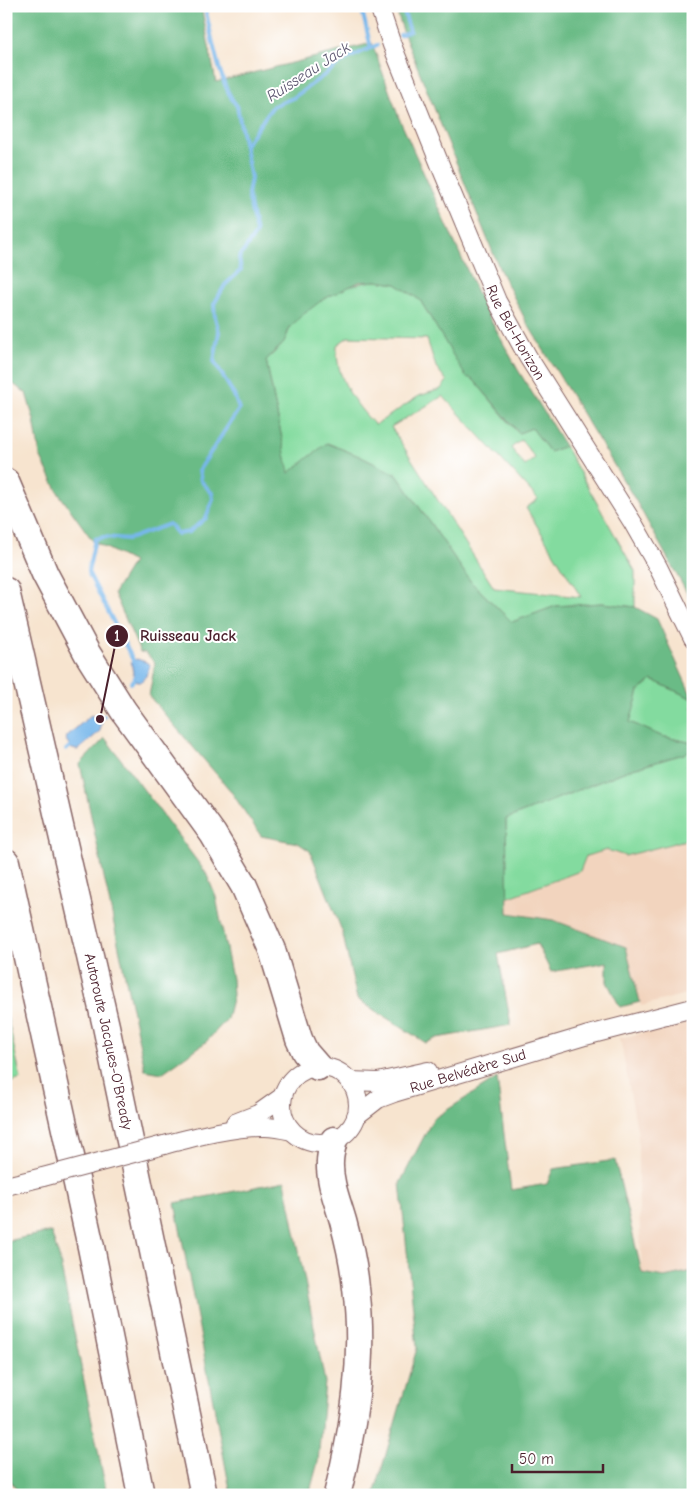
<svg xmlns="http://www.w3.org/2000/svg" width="699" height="1501" viewBox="0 0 699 1501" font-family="'Comic Neue',sans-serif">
<rect width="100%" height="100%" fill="#fff"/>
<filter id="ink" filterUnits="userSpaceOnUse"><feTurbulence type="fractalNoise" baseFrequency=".02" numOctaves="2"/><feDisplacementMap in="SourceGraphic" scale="10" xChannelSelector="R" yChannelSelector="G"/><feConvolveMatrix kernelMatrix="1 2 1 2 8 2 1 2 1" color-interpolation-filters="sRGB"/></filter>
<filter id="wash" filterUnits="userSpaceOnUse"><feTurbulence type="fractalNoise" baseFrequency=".0096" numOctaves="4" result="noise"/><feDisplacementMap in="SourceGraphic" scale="20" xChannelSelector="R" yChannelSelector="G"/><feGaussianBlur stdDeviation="1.12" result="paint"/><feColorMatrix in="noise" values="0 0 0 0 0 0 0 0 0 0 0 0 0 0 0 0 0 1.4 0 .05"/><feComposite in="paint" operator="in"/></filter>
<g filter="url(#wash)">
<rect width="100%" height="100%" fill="#f7e4cf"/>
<!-- built -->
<g fill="#f2d4be">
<polygon points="693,838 693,992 641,1006 626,947 553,920 508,913 507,898 580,871 586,856 607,850 625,856"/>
<polygon points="693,1022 693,1271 664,1277 642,1273 638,1187 638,1135 620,1038"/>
</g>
<!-- green -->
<g fill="#83db9f" stroke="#667d65" fill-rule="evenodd">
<path d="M377,281l19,3 24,16 46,76 7,3 45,54 14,-5 18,24 15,-6 70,125v36l-33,-4 -46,3 -44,16 -41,-40 -74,-107 -38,-19 -32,-13 -38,31 -23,-114c5,-5 12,-10 17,-16 4,-5 4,-12 8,-17 20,-26 54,-44 86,-46zM348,337l79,2 9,28 11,14 -6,8 -22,7 -44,29c-21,-22 -40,-48 -38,-80zM443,396l95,103 -12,9 55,89 -87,-9 -103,-161zM521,440l14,18 -10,8 -14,-18z"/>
<polygon points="652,680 693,699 693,743 661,736 630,722 639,691"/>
<polygon points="690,752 693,754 693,792 690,798 693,801 693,838 625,856 607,850 586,856 580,871 507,898 506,819 626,771"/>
<polygon points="6,1011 21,1079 6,1084"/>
</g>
<!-- forest -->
<g fill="#6abb86" stroke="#5a6d58">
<polygon points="6,6 201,6 216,82 372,43 399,118 484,308 518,370 565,446 550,452 532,428 519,433 473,379 466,377 420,300 396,284 377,281 359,282 322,300 300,317 289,329 284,343 266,360 289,473 327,443 359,456 397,475 471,582 512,622 556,606 602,603 635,607 657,619 693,699 652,680 639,691 630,722 661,736 693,743 693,754 690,752 626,771 506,819 508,913 553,920 626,947 640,1002 620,1007 607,982 607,962 551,972 537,944 498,954 511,1025 437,1038 426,1043 357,999 342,931 310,851 298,843 261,836 230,790 149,696 155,663 146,653 140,652 114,593 133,562 93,541 59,494 40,456 34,420 26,393 6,379"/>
<polygon points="395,6 693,6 693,604 636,501 527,323 500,270 404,34"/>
<polygon points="105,738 206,873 216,897 232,979 233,995 227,1019 206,1042 162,1073 145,1070 80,764"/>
<polygon points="497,1078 511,1190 547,1184 553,1169 615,1160 642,1273 664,1277 693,1271 693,1495 374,1495 417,1348 400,1183 433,1119"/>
<polygon points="285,1181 325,1382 318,1462 309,1495 231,1495 175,1203"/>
<polygon points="51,1232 59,1257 107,1495 20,1495 6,1474 6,1241"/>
</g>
<!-- water -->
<g fill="#77b7eb" stroke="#606b8b">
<polygon points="137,659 146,662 150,665 146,676 141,682 137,682 133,673 131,661"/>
<polygon points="91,715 102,721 100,731 82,747 77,750 72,749 66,740 67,736"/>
</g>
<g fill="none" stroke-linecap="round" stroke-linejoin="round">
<!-- stream -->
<g stroke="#77b7eb" stroke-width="4">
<polyline points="361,6 371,48"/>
<polyline points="400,35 410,31 402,6"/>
<polyline points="245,145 273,106 293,98 345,60 377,45"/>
<path d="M135,664l-47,-92 7,-33 9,-2 25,2 40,-15 9,10 11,-2 17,-14 7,-19 -1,-6 -11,-12 -2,-11 40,-61 -5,-14 -20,-34 5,-29 -4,-15 -1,-13 11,-19 16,-15 -2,-12 17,-25 -8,-39 3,-16 -14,-72c-17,-19 -25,-69 -31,-94"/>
<polyline points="131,683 137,675"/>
<polyline points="96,723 104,716"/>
<polyline points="66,750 73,744"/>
</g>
</g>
</g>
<g filter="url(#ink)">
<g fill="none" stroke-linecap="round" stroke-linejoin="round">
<defs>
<g id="tertiary">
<path id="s1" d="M379,6l13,39 51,127 54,129 31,56 105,166 25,44 35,71"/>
<circle cx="320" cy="1105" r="38"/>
<polyline points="350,1081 378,1082 428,1071"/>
<path id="s2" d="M356,1116l22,-17 16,-6 191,-57 108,-28"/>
<polyline points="235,1123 258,1114 282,1097"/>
<path d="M164,1145c30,-8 71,-19 101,-18 9,0 18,2 27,4"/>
<polyline points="6,1186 43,1177"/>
</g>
<g id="motorway">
<polyline points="6,482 45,574 87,653 123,710 213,834 244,886 272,950 299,1039 305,1052 318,1067"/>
<path id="s3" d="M6,591l100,435 98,469"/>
<polyline points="6,862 91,1247 141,1495"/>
<path d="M334,1140c-2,8 -4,15 -4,22 -1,20 8,41 13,59 6,22 11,45 13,67 9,70 -2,139 -19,207"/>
</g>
</defs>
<!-- tertiary casing -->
<use href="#tertiary" stroke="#876464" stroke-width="20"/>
<!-- motorway casing -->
<use href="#motorway" stroke="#876464" stroke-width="29"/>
<!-- tertiary -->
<use href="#tertiary" stroke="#fff" stroke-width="18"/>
<!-- motorway -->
<use href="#motorway" stroke="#fff" stroke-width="26"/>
<defs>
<polyline id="tertiary-bridge" points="43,1177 164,1145"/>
</defs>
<!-- tertiary-bridge casing -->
<use href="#tertiary-bridge" stroke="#876464" stroke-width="20" stroke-linecap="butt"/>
<!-- tertiary-bridge -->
<use href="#tertiary-bridge" stroke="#fff" stroke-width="18"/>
</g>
</g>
<g text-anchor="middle" stroke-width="4" stroke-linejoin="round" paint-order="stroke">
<!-- street labels -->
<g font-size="15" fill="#4a1f2b" stroke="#fff">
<text dy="5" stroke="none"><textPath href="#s1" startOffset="354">Rue Bel-Horizon</textPath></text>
<text dy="5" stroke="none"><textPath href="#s3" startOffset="462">Autoroute Jacques-O'Bready</textPath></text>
<text dy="5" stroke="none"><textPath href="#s2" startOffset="122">Rue Belvédère Sud</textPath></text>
</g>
<!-- water labels -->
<g font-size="16" font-style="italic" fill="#5a546e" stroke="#fff">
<text transform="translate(308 71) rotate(-33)" y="6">Ruisseau Jack</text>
</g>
</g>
<!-- callouts -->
<path fill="none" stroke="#4a1f2b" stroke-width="2" d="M100 719L117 636"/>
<g fill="#4a1f2b" stroke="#fff" stroke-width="2">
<circle cx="100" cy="719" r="5"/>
<circle cx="117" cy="636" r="12"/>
</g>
<g font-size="15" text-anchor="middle" font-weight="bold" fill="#fff">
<text x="117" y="641">1</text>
</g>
<g font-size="16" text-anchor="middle" font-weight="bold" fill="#4a1f2b" stroke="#fff" stroke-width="4" stroke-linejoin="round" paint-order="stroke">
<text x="188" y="641">Ruisseau Jack</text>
</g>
<!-- margin -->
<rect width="699" height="1501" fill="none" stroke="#fff" stroke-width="25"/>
<!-- scale -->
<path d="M512 1464v8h91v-8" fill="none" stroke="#4a1f2b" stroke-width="2.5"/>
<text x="519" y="1464" font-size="15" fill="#4a1f2b" stroke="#ffffff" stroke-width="4" paint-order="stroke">50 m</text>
</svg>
